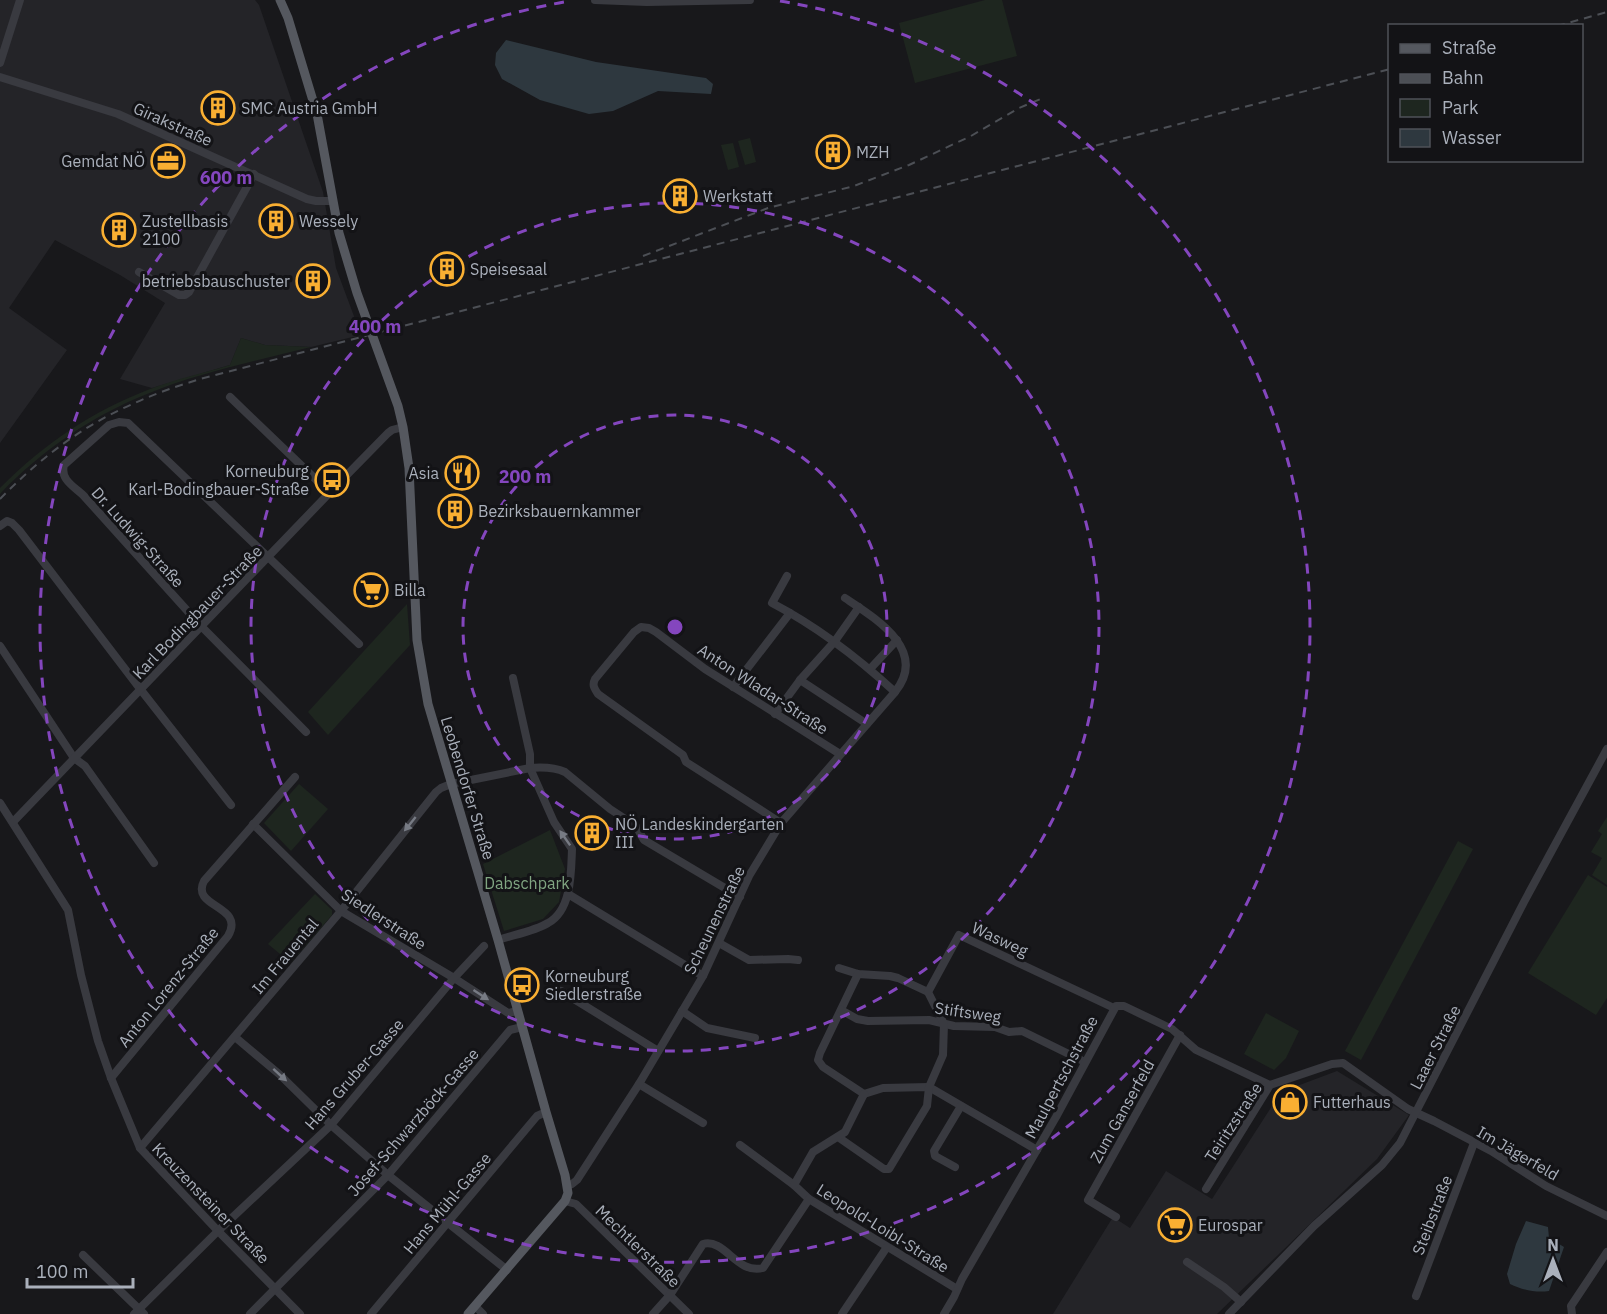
<svg xmlns="http://www.w3.org/2000/svg" width="1607" height="1314" viewBox="0 0 1607 1314" font-family="'IBM Plex Sans',sans-serif">
<rect width="100%" height="100%" fill="#18181b"/>
<!-- built -->
<g fill="#242428">
<polygon points="0,0 255,0 259,5 323,192 336,268 361,335 311,347 265,345 241,338 230,365 152,388 120,379 165,303 120,275 55,240 9,308 67,350 0,443"/>
<polygon points="1337,1071 1409,1115 1377,1159 1217,1314 1053,1314 1113,1217 1130,1228 1166,1171 1212,1199 1281,1092"/>
</g>
<!-- green -->
<g fill="#1e261f">
<polygon points="985,0 1002,0 1017,56 915,83 899,23"/>
<polygon points="750,138 756,162 745,165 738,141"/>
<polygon points="733,143 739,167 728,170 721,145"/>
<path d="M241,338l24,7 46,2c-55,14 -111,25 -164,47 -55,22 -105,56 -147,100v-6c45,-45 91,-76 150,-99 26,-10 54,-16 80,-24z"/>
<polygon points="407,604 410,645 328,735 308,712"/>
<polygon points="299,784 328,809 291,851 264,823"/>
<polygon points="1607,817 1607,885 1592,875 1602,858 1591,852 1602,834 1598,831"/>
<polygon points="550,830 565,869 559,902 543,919 504,931 483,864"/>
<polygon points="1458,841 1473,849 1361,1060 1345,1051"/>
<polygon points="1588,875 1607,887 1607,998 1596,1015 1528,973"/>
<polygon points="315,894 332,910 332,915 291,963 268,944"/>
<polygon points="1266,1013 1299,1031 1286,1058 1274,1070 1244,1054"/>
</g>
<!-- water -->
<g fill="#2e383f">
<polygon points="506,40 596,62 706,78 713,84 711,94 658,91 613,111 589,114 540,100 502,79 495,65 496,53"/>
<path d="M1526,1221l22,6 1,11 15,9 -15,44c-13,2 -27,-1 -39,-7l-3,-10 9,-30z"/>
</g>
<g fill="none" stroke-linecap="round" stroke-linejoin="round">
<!-- minor -->
<g stroke="#393a40" stroke-width="8">
<polyline points="595,0 647,2 750,0"/>
<polyline points="0,63 20,0"/>
<polyline points="0,77 118,114 307,199 316,201 332,201"/>
<polyline points="139,272 179,295 185,295 189,292 254,174"/>
<polyline points="230,397 330,493"/>
<polyline points="0,526 7,521 12,523 19,530 141,690 231,805"/>
<path d="M787,576l-15,27c46,24 85,54 123,89"/>
<polyline points="0,646 74,758 85,766 154,863"/>
<polyline points="870,669 897,640"/>
<polyline points="800,680 867,724"/>
<polyline points="733,687 790,613"/>
<polyline points="775,714 800,680 835,641 859,607"/>
<path d="M306,732l-105,-106 -118,-131c-10,-9 -23,-16 -19,-30l45,-40 10,-3 9,1 231,221"/>
<polyline points="0,803 68,910 81,975 98,1041 111,1078 140,1148 218,1231 300,1314"/>
<polyline points="13,822 338,484 388,433 392,430 403,427"/>
<path d="M781,823l-95,-61 -3,-7 -85,-61c-4,-6 -6,-9 -3,-15l39,-47 7,-5 8,1 7,4 49,37 135,85"/>
<polyline points="253,824 341,911 454,978 508,1013 517,1011"/>
<polyline points="568,894 703,976"/>
<path d="M498,940c15,-5 37,-9 50,-17 24,-13 23,-51 24,-74l-18,-27 -24,-54v-14l-17,-76"/>
<polyline points="719,943 749,960 788,959 798,960"/>
<polyline points="839,968 858,974 890,976 898,978 928,992"/>
<polyline points="858,974 820,1053 818,1060 823,1067 864,1094"/>
<polyline points="561,991 658,1051"/>
<polyline points="841,1010 857,1019 868,1021 929,1020 954,1026 995,1027 1009,1032 1022,1031 1085,1062"/>
<polyline points="682,1011 707,1028 755,1038"/>
<polyline points="235,1037 279,1074 331,1125 388,1175 507,1270"/>
<path d="M111,1078l117,-142c18,-31 -38,-28 -24,-55l91,-104"/>
<polyline points="639,1084 703,1123"/>
<polyline points="864,1094 883,1088 929,1087 1037,1150"/>
<polyline points="838,1137 884,1169 889,1169 927,1106 929,1087 943,1055 944,1024 928,992 959,935 1114,1008"/>
<polyline points="740,1145 794,1185 809,1199 957,1289"/>
<path d="M140,1148l201,-237 95,-119 5,-4 10,-4 79,-16c13,-1 24,-1 35,4l45,37 26,17 8,14 96,57"/>
<polyline points="955,1167 935,1156 934,1151 961,1106"/>
<polyline points="794,1185 813,1152 845,1132 864,1094"/>
<path d="M567,1186l5,-2 5,-4 62,-96 64,-108 46,-100 32,-53 114,-131c34,-42 -20,-74 -50,-94"/>
<polyline points="1206,1189 1270,1085 1332,1064 1343,1063 1408,1109 1434,1121 1491,1151 1546,1186 1607,1216"/>
<polyline points="565,1201 576,1204 689,1314"/>
<polyline points="1116,1217 1088,1200 1180,1035"/>
<polyline points="83,1255 144,1314"/>
<polyline points="1187,1262 1224,1287 1241,1302"/>
<polyline points="1416,1296 1474,1143"/>
<polyline points="475,1306 483,1314"/>
<polyline points="134,1314 218,1231 331,1125 454,978 484,946"/>
<polyline points="250,1314 388,1175 510,1030 522,1027"/>
<polyline points="371,1314 537,1116 546,1112"/>
<path d="M653,1314l17,-19 33,-51c22,-6 34,31 60,24l46,-69"/>
<polyline points="842,1314 887,1247"/>
<polyline points="944,1314 954,1297 962,1279 1056,1117 1116,1006 1124,1006 1172,1029 1196,1050 1270,1085"/>
<polyline points="1229,1314 1314,1226 1382,1165 1400,1143 1524,902 1607,749"/>
<polyline points="1572,1314 1571,1306 1607,1252"/>
</g>
<!-- major -->
<polyline stroke="#55585f" stroke-width="9" points="280,0 288,18 317,114 339,233 357,293 398,406 403,427 409,468 417,640 428,704 498,940 546,1112 565,1175 568,1193 565,1201 468,1314"/>
<!-- rail -->
<g stroke="#4c4f55" stroke-width="2" stroke-dasharray="8 6" stroke-linecap="butt">
<polyline points="1557,26 1607,12"/>
<polyline points="643,256 768,208 854,186 909,165 971,136 1019,108 1043,98"/>
<path d="M0,499c39,-40 83,-74 135,-96 21,-10 43,-17 65,-24l1190,-310"/>
</g>
</g>
<!-- one-way arrows -->
<defs><path id="oneway-solid" d="M-6-.8H1V-3.2L6.5 0L1 3.2V.8H-6Z" transform="scale(1.5)"/></defs>
<g fill="#777b84">
<use href="#oneway-solid" transform="translate(410 824) rotate(129)"/>
<use href="#oneway-solid" transform="translate(565 838) rotate(-125)"/>
<use href="#oneway-solid" transform="translate(481 995) rotate(33)"/>
<use href="#oneway-solid" transform="translate(280 1075) rotate(42)"/>
</g>
<!-- distance rings -->
<g fill="none" stroke="#8446be" stroke-width="3" stroke-dasharray="10 8">
<circle cx="675" cy="627" r="212"/>
<circle cx="675" cy="627" r="424"/>
<path d="M780 1A635 635 0 1 1 570 1"/>
</g>
<!-- icons -->
<defs>
<symbol id="building-ring" viewBox="-11 -11 22 22"><circle r="9.5" fill="#131316" stroke="#f9af32" stroke-width="1.5"/><path d="M-4-6H4V6H1V3H-1V6H-4ZM-2.5-4.3h1.7v1.8h-1.7ZM.8-4.3h1.7v1.8H.8ZM-2.5-1h1.7V.8h-1.7ZM.8-1h1.7V.8H.8Z" fill="#f9af32"/></symbol>
<symbol id="office-ring" viewBox="-11 -11 22 22"><circle r="9.5" fill="#131316" stroke="#f9af32" stroke-width="1.5"/><path d="M-6-3h4V-5.5h4V-3h4V5H-6ZM-1-4.5V-3h2v-1.5ZM-6 0V1H6V0Z" fill="#f9af32"/></symbol>
<symbol id="restaurant-ring" viewBox="-11 -11 22 22"><circle r="9.5" fill="#131316" stroke="#f9af32" stroke-width="1.5"/><path d="M-5-6h1v4h1v-4h1v4h1v-4h1v5L-1.5 .5V6h-2V.5L-5-1ZM5-6V6H3V1.5H1.5Q1.5-4 5-6Z" fill="#f9af32"/></symbol>
<symbol id="bus-ring" viewBox="-11 -11 22 22"><circle r="9.5" fill="#131316" stroke="#f9af32" stroke-width="1.5"/><path d="M-5-6H5V4H4V6H2V4H-2V6H-4V4H-5ZM-3.5-4V0h7V-4ZM-3.5 1.2v1.5H-2V1.2ZM2 1.2v1.5H3.5V1.2Z" fill="#f9af32"/></symbol>
<symbol id="supermarket-ring" viewBox="-11 -11 22 22"><circle r="9.5" fill="#131316" stroke="#f9af32" stroke-width="1.5"/><path d="M-6-5.5h2.5l.6 2H6L4.5 2H-2.5L-4.4-4H-6ZM-1.5 3.2a1.3 1.3 0 1 0 .1 0ZM3 3.2a1.3 1.3 0 1 0 .1 0Z" fill="#f9af32"/></symbol>
<symbol id="shop-ring" viewBox="-11 -11 22 22"><circle r="9.5" fill="#131316" stroke="#f9af32" stroke-width="1.5"/><path d="M-5-2.5h2.3a2.7 3.5 0 0 1 5.4 0H5L5.5 6h-11ZM-1.5-2.5h3a1.5 2.3 0 0 0-3 0Z" fill="#f9af32"/></symbol>
</defs>
<g fill-rule="evenodd">
<use href="#building-ring" x="199" y="89" width="38" height="38"/>
<use href="#building-ring" x="814" y="133" width="38" height="38"/>
<use href="#office-ring" x="149" y="142" width="38" height="38"/>
<use href="#building-ring" x="661" y="177" width="38" height="38"/>
<use href="#building-ring" x="257" y="202" width="38" height="38"/>
<use href="#building-ring" x="100" y="211" width="38" height="38"/>
<use href="#building-ring" x="428" y="250" width="38" height="38"/>
<use href="#building-ring" x="294" y="262" width="38" height="38"/>
<use href="#restaurant-ring" x="443" y="454" width="38" height="38"/>
<use href="#bus-ring" x="313" y="461" width="38" height="38"/>
<use href="#building-ring" x="436" y="492" width="38" height="38"/>
<use href="#supermarket-ring" x="352" y="571" width="38" height="38"/>
<use href="#building-ring" x="573" y="814" width="38" height="38"/>
<use href="#bus-ring" x="503" y="966" width="38" height="38"/>
<use href="#shop-ring" x="1271" y="1083" width="38" height="38"/>
<use href="#supermarket-ring" x="1156" y="1206" width="38" height="38"/>
</g>
<g text-anchor="middle" stroke-width="6" stroke-linejoin="round" paint-order="stroke">
<!-- poi labels -->
<g font-size="16" fill="#aab0bb" stroke="#131316" text-anchor="start">
<text x="241" y="114">SMC Austria GmbH</text>
<text x="856" y="158">MZH</text>
<text x="145" y="167" text-anchor="end">Gemdat NÖ</text>
<text x="703" y="202">Werkstatt</text>
<text x="142" y="227">Zustellbasis<tspan x="142" dy="18">2100</tspan></text>
<text x="299" y="227">Wessely</text>
<text x="470" y="275">Speisesaal</text>
<text x="290" y="287" text-anchor="end">betriebsbauschuster</text>
<text x="309" y="477" text-anchor="end">Korneuburg<tspan x="309" dy="18">Karl-Bodingbauer-Straße</tspan></text>
<text x="439" y="479" text-anchor="end">Asia</text>
<text x="478" y="517">Bezirksbauernkammer</text>
<text x="394" y="596">Billa</text>
<text x="615" y="830">NÖ Landeskindergarten<tspan x="615" dy="18">III</tspan></text>
<text x="545" y="982">Korneuburg<tspan x="545" dy="18">Siedlerstraße</tspan></text>
<text x="1313" y="1108">Futterhaus</text>
<text x="1198" y="1231">Eurospar</text>
</g>
<!-- street labels -->
<g font-size="16" fill="#aab0bb" stroke="#131316">
<text transform="translate(173 124) rotate(24)" y="6">Girakstraße</text>
<text transform="translate(138 537) rotate(48)" y="6">Dr. Ludwig-Straße</text>
<text transform="translate(197 612) rotate(-46)" y="6">Karl Bodingbauer-Straße</text>
<text transform="translate(763 689) rotate(33)" y="6">Anton Wladar-Straße</text>
<text transform="translate(468 788) rotate(73)" y="6">Leobendorfer Straße</text>
<text transform="translate(384 919) rotate(33)" y="6">Siedlerstraße</text>
<text transform="translate(714 920) rotate(-64)" y="6">Scheunenstraße</text>
<text transform="translate(1000 939) rotate(25)" y="6">Wasweg</text>
<text transform="translate(285 956) rotate(-50)" y="6">Im Frauental</text>
<text transform="translate(168 987) rotate(-51)" y="6">Anton Lorenz-Straße</text>
<text transform="translate(968 1012) rotate(8)" y="6">Stiftsweg</text>
<text transform="translate(1435 1047) rotate(-63)" y="6">Laaer Straße</text>
<text transform="translate(354 1074) rotate(-49)" y="6">Hans Gruber-Gasse</text>
<text transform="translate(1061 1077) rotate(-62)" y="6">Maulpertschstraße</text>
<text transform="translate(1122 1111) rotate(-61)" y="6">Zum Ganserfeld</text>
<text transform="translate(413 1122) rotate(-49)" y="6">Josef-Schwarzböck-Gasse</text>
<text transform="translate(1233 1122) rotate(-57)" y="6">Teiritzstraße</text>
<text transform="translate(1518 1153) rotate(30)" y="6">Im Jägerfeld</text>
<text transform="translate(211 1203) rotate(46)" y="6">Kreuzensteiner Straße</text>
<text transform="translate(447 1203) rotate(-50)" y="6">Hans Mühl-Gasse</text>
<text transform="translate(1432 1215) rotate(-69)" y="6">Steibstraße</text>
<text transform="translate(883 1228) rotate(32)" y="6">Leopold-Loibl-Straße</text>
<text transform="translate(638 1246) rotate(44)" y="6">Mechtlerstraße</text>
</g>
<!-- park labels -->
<g font-size="16" fill="#81a682" stroke="#131316">
<text x="527" y="889">Dabschpark</text>
</g>
</g>
<circle cx="675" cy="627" r="9" fill="#8446be" stroke="#131316" stroke-width="3"/>
<g font-size="18" text-anchor="middle" font-weight="bold" fill="#8446be" stroke="#131316" stroke-width="6" stroke-linejoin="round" paint-order="stroke">
<text x="226" y="184">600 m</text>
<text x="375" y="333">400 m</text>
<text x="525" y="483">200 m</text>
</g>
<!-- legend -->
<rect x="1388" y="24" width="195" height="138" fill="#131316" stroke="#4f5258" stroke-width="1.5"/>
<rect x="1400" y="44" width="30" height="9" fill="#55585f" stroke="#4f5258" stroke-width="1.5"/>
<text x="1442" y="54" font-size="18" fill="#aab0bb">Straße</text>
<rect x="1400" y="74" width="30" height="9" fill="#4c4f55" stroke="#4f5258" stroke-width="1.5"/>
<text x="1442" y="84" font-size="18" fill="#aab0bb">Bahn</text>
<rect x="1400" y="99" width="30" height="18" fill="#1e261f" stroke="#4f5258" stroke-width="1.5"/>
<text x="1442" y="114" font-size="18" fill="#aab0bb">Park</text>
<rect x="1400" y="129" width="30" height="18" fill="#2e383f" stroke="#4f5258" stroke-width="1.5"/>
<text x="1442" y="144" font-size="18" fill="#aab0bb">Wasser</text>
<!-- north arrow -->
<g transform="translate(1553 1260)" stroke="#131316" stroke-width="4.5" paint-order="stroke">
<path d="M0-4.5L10 22L0 15L-10 22Z" fill="#aab0bb"/>
<text y="-9" font-size="16" font-weight="bold" text-anchor="middle" fill="#aab0bb">N</text>
</g>
<!-- scale -->
<path d="M27 1278v9h106v-9" fill="none" stroke="#aab0bb" stroke-width="3"/>
<text x="36" y="1278" font-size="18" fill="#aab0bb" stroke="#131316" stroke-width="4.5" paint-order="stroke">100 m</text>
</svg>
